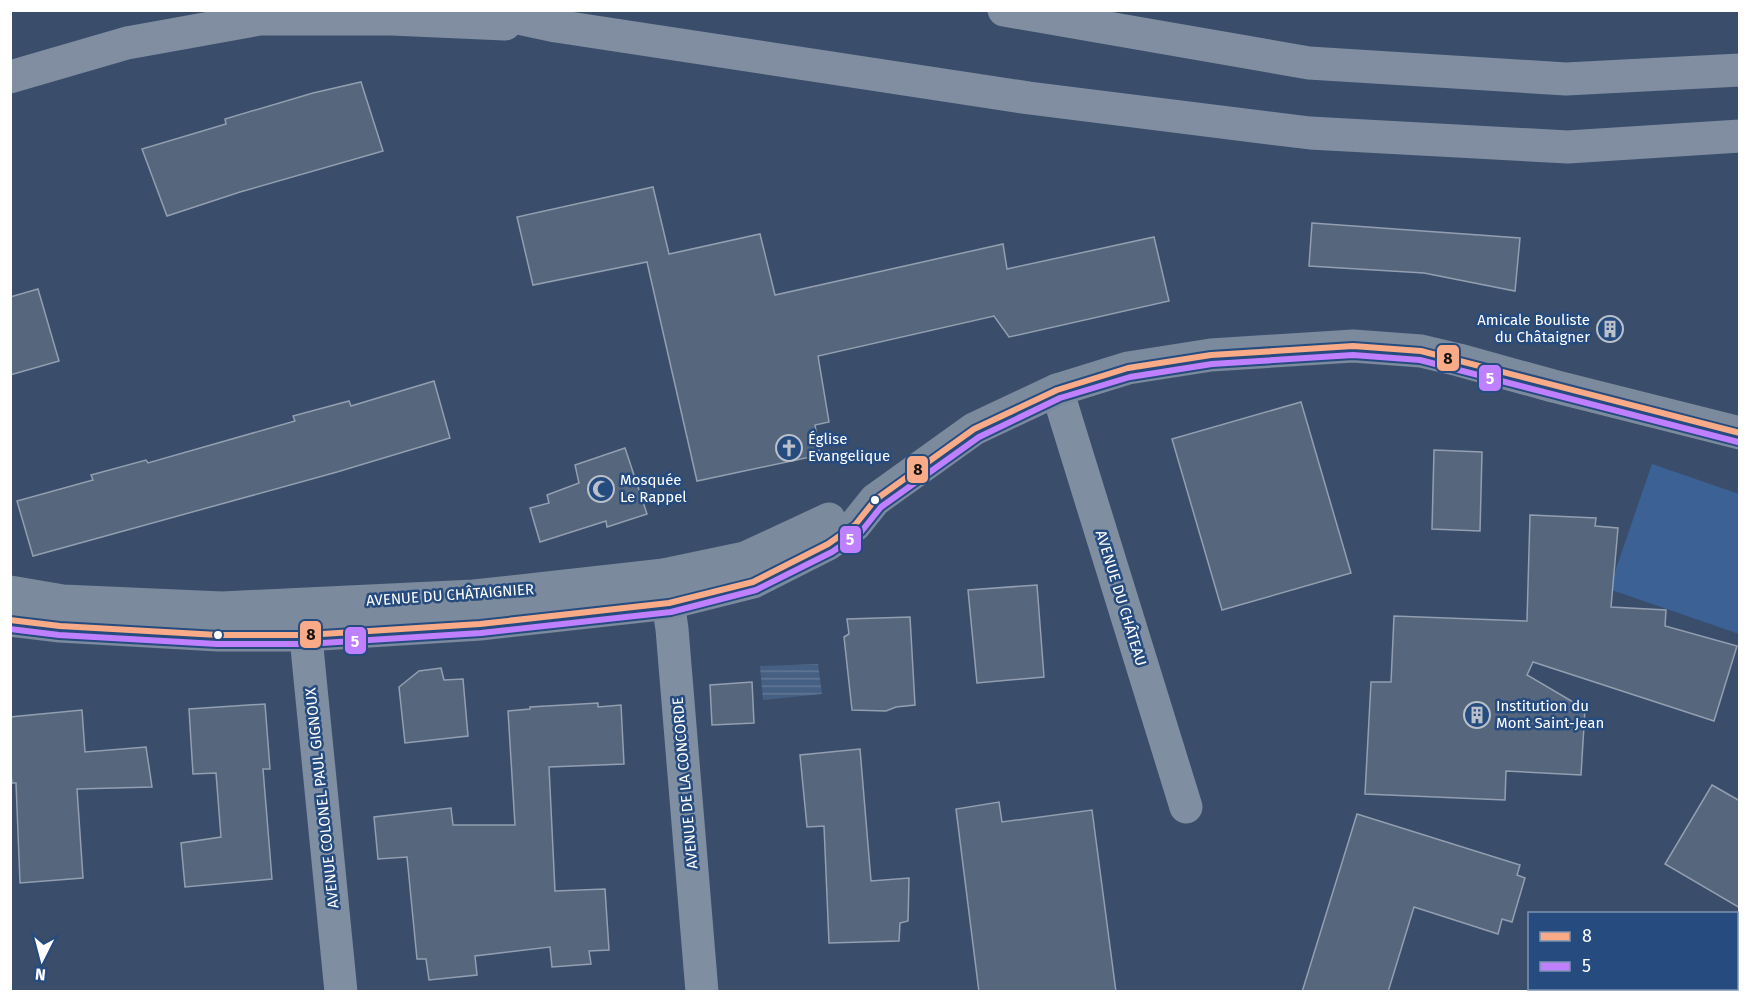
<svg xmlns="http://www.w3.org/2000/svg" width="1750" height="1002" viewBox="0 0 1750 1002" font-family="'Fira Sans',sans-serif">
<defs>
<pattern id="water-rules" width="6" height="5" patternUnits="userSpaceOnUse" patternTransform="scale(1.5)"><rect width="6" height="5" fill="#466084"/><path d="M0 2.5h6" fill="none" stroke="#627896"/></pattern>
</defs>
<rect width="100%" height="100%" fill="#3a4e6b"/>
<!-- green -->
<polygon fill="#3b6195" points="1652,464 1739,494 1739,634 1609,589"/>
<!-- water -->
<polygon fill="url(#water-rules)" points="818,664 822,694 763,700 760,666"/>
<!-- building -->
<g fill="#56667d" stroke="#939fb0" stroke-width="1.5">
<polygon points="361,82 383,151 240,192 167,216 142,149 226,124 225,119 313,93"/>
<polygon points="653,187 669,254 760,234 775,295 1003,244 1007,269 1154,237 1169,301 1009,337 994,316 818,356 829,422 815,425 820,455 697,481 647,262 533,285 517,217"/>
<polygon points="1312,223 1520,238 1515,291 1424,273 1309,266"/>
<polygon points="38,289 59,361 10,375 10,297"/>
<polygon points="434,381 450,438 337,472 33,556 17,501 93,480 91,475 146,460 148,463 295,421 293,416 349,401 351,406"/>
<polygon points="1301,402 1351,573 1222,610 1172,439"/>
<polygon points="625,448 647,514 607,527 606,521 540,542 530,508 549,503 547,495 579,483 575,465"/>
<polygon points="1434,450 1482,452 1480,531 1432,529"/>
<polygon points="1530,515 1596,518 1595,526 1618,528 1611,607 1666,610 1665,626 1737,646 1714,721 1533,662 1527,675 1585,709 1581,775 1506,771 1505,800 1365,794 1371,682 1391,682 1394,616 1527,621"/>
<polygon points="1037,585 1044,677 977,683 968,590"/>
<polygon points="910,617 915,705 896,707 886,711 852,710 844,637 849,634 847,619"/>
<polygon points="441,668 444,680 463,679 468,736 405,743 399,687 419,671"/>
<polygon points="752,682 754,723 712,725 710,685"/>
<polygon points="598,703 598,707 621,705 624,764 549,767 555,891 605,889 609,950 589,951 591,964 552,967 550,947 475,956 477,975 429,980 426,959 417,959 407,857 378,859 374,817 451,808 453,825 515,825 508,711 530,709 530,707"/>
<polygon points="265,704 270,769 263,769 272,879 185,887 181,843 221,837 216,773 193,774 189,709"/>
<polygon points="82,710 85,752 146,747 152,787 77,789 83,878 20,883 16,783 12,783 10,766 10,717"/>
<polygon points="860,749 871,881 909,878 908,921 900,923 899,941 829,943 824,826 807,827 800,755"/>
<polygon points="1712,785 1740,801 1740,908 1665,864"/>
<polygon points="999,802 1002,822 1092,810 1116,992 979,992 956,809"/>
<polygon points="1357,814 1520,865 1517,875 1525,878 1512,922 1502,919 1498,934 1414,907 1388,992 1302,992"/>
</g>
<g fill="none" stroke-linecap="round" stroke-linejoin="round">
<!-- street -->
<g stroke="#808ea1" stroke-width="33">
<polyline points="1057,390 1186,807"/>
<polyline points="664,575 672,629 702,992"/>
<polyline points="304,608 308,658 341,992"/>
</g>
<!-- secondary -->
<g stroke="#7b8a9d" stroke-width="33">
<polyline points="10,592 63,601 222,608 474,596 664,575 745,558 829,519"/>
<polyline points="10,620 60,626 218,635 306,635 480,624 669,603 753,582 828,544 855,525 875,500 974,429 1057,390 1128,368 1211,355 1353,346 1421,351 1459,360 1553,386 1740,433"/>
</g>
<!-- highway -->
<g stroke="#818ea1" stroke-width="33">
<polyline points="481,10 556,26 1029,98 1310,133 1568,147 1740,136"/>
<polyline points="1004,10 1309,63 1566,79 1740,70"/>
<polyline points="10,77 127,43 260,19 392,19 505,24"/>
</g>
<defs>
<polyline id="bus-1" points="10,620 60,626 218,635 306,635 480,624 669,603 753,582 828,544 855,525 875,500 974,429 1057,390 1128,368 1211,355 1353,346 1421,351 1740,433"/>
<polyline id="bus-2" points="10,629 59,635 217,644 306,644 481,633 671,612 756,590 832,552 861,532 881,507 979,437 1060,398 1130,377 1212,364 1353,355 1420,360 1738,442"/>
</defs>
<!-- bus-1 casing -->
<use href="#bus-1" stroke="#264b7f" stroke-width="10"/>
<!-- bus-2 casing -->
<use href="#bus-2" stroke="#264b7f" stroke-width="10"/>
<!-- bus-1 -->
<use href="#bus-1" stroke="#f8ab86" stroke-width="6"/>
<!-- bus-2 -->
<use href="#bus-2" stroke="#bf80ff" stroke-width="6"/>
</g>
<!-- icons -->
<defs>
<symbol id="building-ring" viewBox="-11 -11 22 22"><circle r="9.5" fill="#264b7f" stroke="#bac1cb" stroke-width="1.5"/><path d="M-4-6H4V6H1V3H-1V6H-4ZM-2.5-4.3h1.7v1.8h-1.7ZM.8-4.3h1.7v1.8H.8ZM-2.5-1h1.7V.8h-1.7ZM.8-1h1.7V.8H.8Z" fill="#bac1cb"/></symbol>
<symbol id="church-ring" viewBox="-11 -11 22 22"><circle r="9.5" fill="#264b7f" stroke="#bac1cb" stroke-width="1.5"/><path d="M-1.2-6h2.4v3.5h3.3v2.4h-3.3V6h-2.4V-.1h-3.3v-2.4h3.3Z" fill="#bac1cb"/></symbol>
<symbol id="mosque-ring" viewBox="-11 -11 22 22"><circle r="9.5" fill="#264b7f" stroke="#bac1cb" stroke-width="1.5"/><path d="M3.5-4.9A6 6 0 1 0 3.5 4.9A5 5 0 1 1 3.5-4.9Z" fill="#bac1cb"/></symbol>
</defs>
<g fill-rule="evenodd">
<use href="#building-ring" x="1595" y="314" width="30" height="30"/>
<use href="#church-ring" x="774" y="433" width="30" height="30"/>
<use href="#mosque-ring" x="586" y="474" width="30" height="30"/>
<use href="#building-ring" x="1462" y="700" width="30" height="30"/>
</g>
<!-- markers -->
<g fill="#fff" stroke="#264b7f" stroke-width="2">
<circle cx="875" cy="500" r="5"/>
<circle cx="218" cy="635" r="5"/>
</g>
<g text-anchor="middle" stroke-width="5" stroke-linejoin="round" paint-order="stroke">
<!-- poi labels -->
<g font-size="15" fill="#fff" stroke="#264b7f" text-anchor="start">
<text x="1590" y="325" text-anchor="end">Amicale Bouliste<tspan x="1590" dy="17">du Châtaigner</tspan></text>
<text x="808" y="444">Église<tspan x="808" dy="17">Evangelique</tspan></text>
<text x="620" y="485">Mosquée<tspan x="620" dy="17">Le Rappel</tspan></text>
<text x="1496" y="711">Institution du<tspan x="1496" dy="17">Mont Saint-Jean</tspan></text>
</g>
<!-- street labels -->
<g font-size="15" fill="#fff" stroke="#264b7f">
<text transform="translate(450 595) rotate(-4)" y="5">AVENUE DU CHÂTAIGNIER</text>
<text transform="translate(1121 598) rotate(73)" y="5">AVENUE DU CHÂTEAU</text>
<text transform="translate(685 783) rotate(-95)" y="5">AVENUE DE LA CONCORDE</text>
<text transform="translate(322 798) rotate(-96)" y="5">AVENUE COLONEL PAUL GIGNOUX</text>
</g>
</g>
<g stroke="#264b7f" stroke-width="2">
<rect x="1436" y="344" width="24" height="28" rx="6" fill="#f8ab86"/>
<rect x="1478" y="364" width="24" height="28" rx="6" fill="#bf80ff"/>
<rect x="906" y="455" width="23" height="29" rx="6" fill="#f8ab86"/>
<rect x="839" y="525" width="23" height="29" rx="6" fill="#bf80ff"/>
<rect x="299" y="620" width="23" height="29" rx="6" fill="#f8ab86"/>
<rect x="344" y="626" width="23" height="29" rx="6" fill="#bf80ff"/>
</g>
<g font-size="16" text-anchor="middle" font-weight="bold" fill="#fff">
<text x="1490" y="384">5</text>
<text x="850" y="545">5</text>
<text x="355" y="647">5</text>
</g>
<g font-size="16" text-anchor="middle" font-weight="bold" fill="#111">
<text x="1448" y="364">8</text>
<text x="918" y="475">8</text>
<text x="311" y="640">8</text>
</g>
<!-- border -->
<rect width="1750" height="1002" fill="none" stroke="#ffffff" stroke-width="24"/>
<!-- legend -->
<rect x="1528" y="912" width="210" height="78" fill="#264b7f" stroke="#7d93b2" stroke-width="1.5"/>
<rect x="1540" y="932" width="30" height="9" fill="#f8ab86" stroke="#7d93b2" stroke-width="1.5"/>
<text x="1582" y="942" font-size="18" fill="#ffffff">8</text>
<rect x="1540" y="962" width="30" height="9" fill="#bf80ff" stroke="#7d93b2" stroke-width="1.5"/>
<text x="1582" y="972" font-size="18" fill="#ffffff">5</text>
<!-- north arrow -->
<g transform="translate(42 960) rotate(186)" stroke="#264b7f" stroke-width="4.5" paint-order="stroke">
<path d="M0-4.5L10 22L0 15L-10 22Z" fill="#ffffff"/>
<text y="-9" font-size="16" font-weight="bold" text-anchor="middle" fill="#ffffff">N</text>
</g>
</svg>
